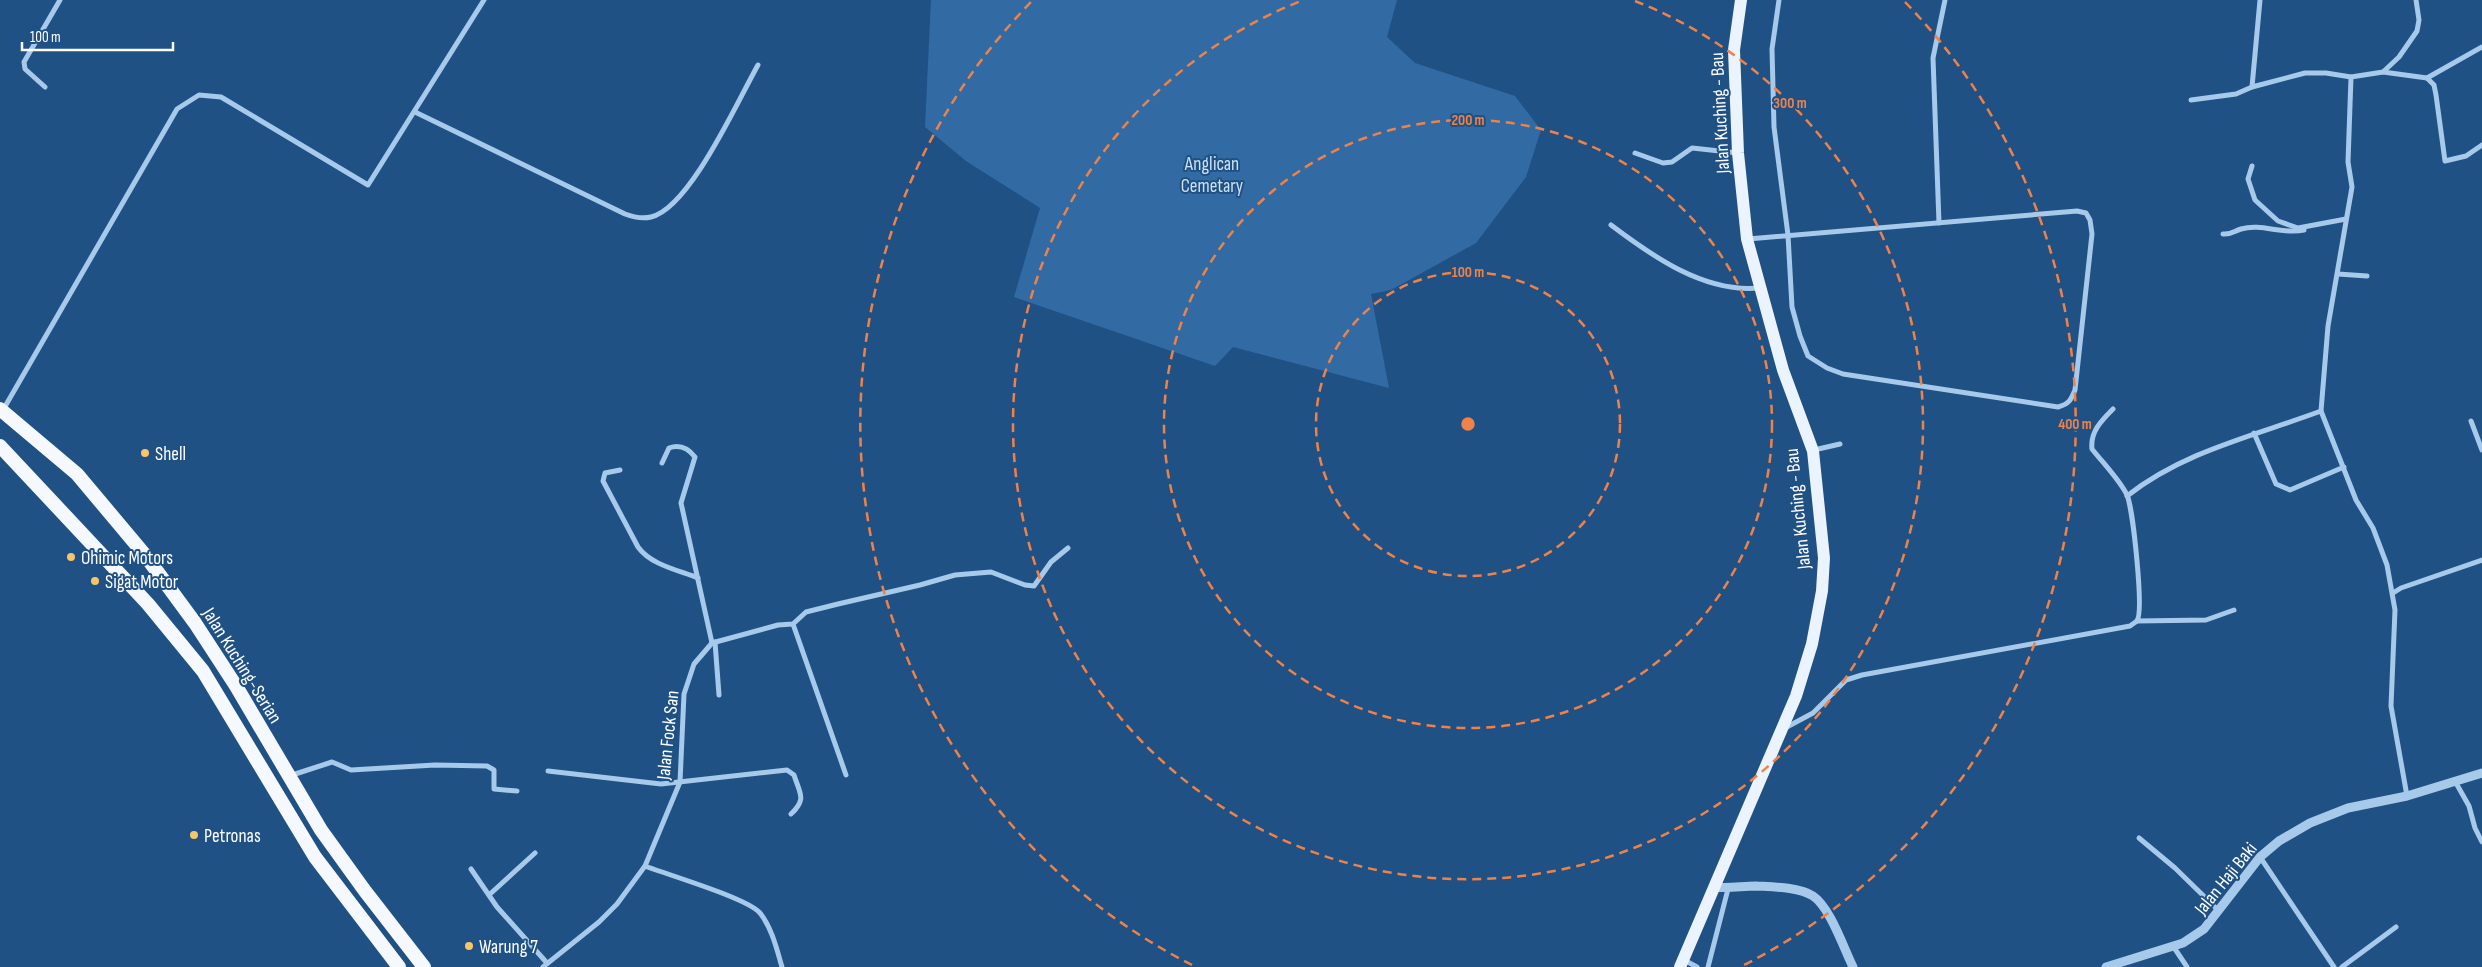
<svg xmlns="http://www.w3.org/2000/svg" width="2482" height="967" viewBox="0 0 2482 967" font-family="'Sofia Sans Condensed',sans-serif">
<rect width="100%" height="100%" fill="#1f5185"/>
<!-- green -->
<polygon fill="#326ba3" points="931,0 1397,0 1387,37 1415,63 1515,96 1541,130 1526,177 1476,243 1391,290 1371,294 1389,388 1233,347 1215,366 1014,297 1040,208 966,161 925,127"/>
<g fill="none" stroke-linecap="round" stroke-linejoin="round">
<!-- minor -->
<g stroke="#a7c9ea" stroke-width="5">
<polyline points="2383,72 2427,78 2482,47"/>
<polyline points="2351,77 2348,162 2352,187 2328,326 2321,411 2356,500 2373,528 2387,565 2395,610 2391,706 2407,796"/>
<polyline points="2427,78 2434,85 2436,95 2445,161 2466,156 2482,145"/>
<polyline points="45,87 25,69 24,62 60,0"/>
<polyline points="2252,87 2260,0"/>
<polyline points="2191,100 2236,94 2252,87 2305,73 2326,73 2351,77 2383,72 2399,57 2417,31 2419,20 2416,0"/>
<path d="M415,112l210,102c8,3 17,5 26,3 39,-9 87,-117 107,-152"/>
<polyline points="1635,153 1663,163 1672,162 1692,148 1738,153"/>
<polyline points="2252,166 2248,179 2255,200 2278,221 2298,228 2346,219"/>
<polyline points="1939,223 1933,58 1945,0"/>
<path d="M1611,225c41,31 93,68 148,63"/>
<path d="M2223,234c8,1 11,-3 18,-5 21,-6 41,6 63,1"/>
<path d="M1748,239c109,-9 219,-18 329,-28l9,2 4,7 2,14 -17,156c-4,10 -6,14 -17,17l-215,-33 -16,-6 -19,-12 -8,-20 -8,-29 -4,-72 -14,-108 -2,-78 7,-49"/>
<polyline points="2338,274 2367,276"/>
<polyline points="3,410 177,109 199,95 221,97 368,185 484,0"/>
<polyline points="2471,421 2482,450"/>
<polyline points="2254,433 2276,484 2290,490 2344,467"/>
<polyline points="1814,450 1840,444"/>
<path d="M662,463l7,-15c11,-4 19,0 26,9l-14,46 31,140"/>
<path d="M620,470l-15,3 -2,8 35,66c13,18 40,23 60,31"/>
<path d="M2127,496c57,-45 127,-60 194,-85"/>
<polyline points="2393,593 2401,588 2482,560"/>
<polyline points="2137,621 2206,620 2234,610"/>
<polyline points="793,624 846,775"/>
<polyline points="715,642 719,695"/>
<path d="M1785,728l28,-15 33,-33 16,-5 268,-49 7,-5c7,-10 -4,-112 -10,-126 -8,-16 -24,-32 -35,-46 -2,-17 9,-28 21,-40"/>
<path d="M548,771l113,13 126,-14 7,5c6,19 13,24 -3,39"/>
<polyline points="289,776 332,762 351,770 435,765 487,766 494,770 494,789 517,791"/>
<polyline points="2456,783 2469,806 2475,828 2482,842"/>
<polyline points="2139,838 2175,868 2219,911"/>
<polyline points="2260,857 2334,967"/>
<path d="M645,866c23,9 102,32 115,47 12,15 17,37 22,54"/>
<polyline points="471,869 497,907 547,963"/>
<polyline points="489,895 535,853"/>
<polyline points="2173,946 2187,967"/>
<polyline points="1684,960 1697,967"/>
<polyline points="543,967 599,922 617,904 645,866 680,782 684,694 694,664 712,643 778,625 793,624 806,612 838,604 920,585 955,575 991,572 1025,585 1034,586 1051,562 1068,548"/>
<polyline points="1708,967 1728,889"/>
<polyline points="2342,967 2396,927"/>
</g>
<!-- tertiary -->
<g stroke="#a7c9ea" stroke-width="9">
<path d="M1714,887c14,2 28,-1 42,-1 17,1 43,1 57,10 17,11 31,53 40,71"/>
<polyline points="2106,967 2183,943 2204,929 2260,857 2279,841 2310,823 2348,808 2407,796 2482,773"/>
</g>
<!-- primary -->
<polyline stroke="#ebf3fe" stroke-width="12" points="1680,967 1796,696 1812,644 1822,591 1824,558 1813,451 1783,370 1747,239 1738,153 1734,50 1741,0"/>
<!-- trunk -->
<g stroke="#f5f9fe" stroke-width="14">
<polyline points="0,409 77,474 145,555 195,623 236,686 321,830 365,891 424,967"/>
<polyline points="0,446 148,604 203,671 315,857 399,967"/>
</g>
</g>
<!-- distance rings -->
<g fill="none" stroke="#ee8249" stroke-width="2.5" stroke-dasharray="9 6">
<circle cx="1468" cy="424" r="152"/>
<circle cx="1468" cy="424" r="304"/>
<path d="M1635 1A455 455 0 1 1 1301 1"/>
<path d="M1192 965A607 607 0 0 1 1031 2M1905 2A607 607 0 0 1 1744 965"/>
</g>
<!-- markers -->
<g fill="#f8c666" stroke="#1f5185" stroke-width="2">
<circle cx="145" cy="453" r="5"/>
<circle cx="71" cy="557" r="5"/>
<circle cx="95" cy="581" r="5"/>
<circle cx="194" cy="835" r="5"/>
<circle cx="469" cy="946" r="5"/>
</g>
<g text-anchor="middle" stroke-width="4" stroke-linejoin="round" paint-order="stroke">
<!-- street labels -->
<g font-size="19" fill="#fff" stroke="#1f5185">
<text transform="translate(1719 113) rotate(-93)" y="7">Jalan Kuching - Bau</text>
<text transform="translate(1797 509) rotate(-96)" y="7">Jalan Kuching - Bau</text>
<text transform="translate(243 665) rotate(58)" y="7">Jalan Kuching-Serian</text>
<text transform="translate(667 735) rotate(-84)" y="7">Jalan Fock San</text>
<text transform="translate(2225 878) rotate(-51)" y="7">Jalan Haji Baki</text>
</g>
<!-- park labels -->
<g font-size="19" fill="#cbe2f7" stroke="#1f5185">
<text x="1212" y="170">Anglican<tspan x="1212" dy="22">Cemetary</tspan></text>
</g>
<!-- poi labels -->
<g font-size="19" fill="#fff" stroke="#1f5185" text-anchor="start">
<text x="155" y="460">Shell</text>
<text x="81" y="564">Ohimic Motors</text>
<text x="105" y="588">Sigat Motor</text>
<text x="204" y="842">Petronas</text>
<text x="479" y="953">Warung 7</text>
</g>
</g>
<circle cx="1468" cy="424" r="8" fill="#ee8249" stroke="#1f5185" stroke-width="2.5"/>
<g font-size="15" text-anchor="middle" font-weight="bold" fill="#ee8249" stroke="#1f5185" stroke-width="4" stroke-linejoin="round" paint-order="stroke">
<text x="1790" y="108">300 m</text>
<text x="1468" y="125">200 m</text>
<text x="1468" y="277">100 m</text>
<text x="2075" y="429">400 m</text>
</g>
<!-- scale -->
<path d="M22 42v8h151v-8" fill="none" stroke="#ffffff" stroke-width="2.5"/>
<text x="30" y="42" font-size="15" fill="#ffffff" stroke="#1f5185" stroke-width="4" paint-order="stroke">100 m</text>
</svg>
